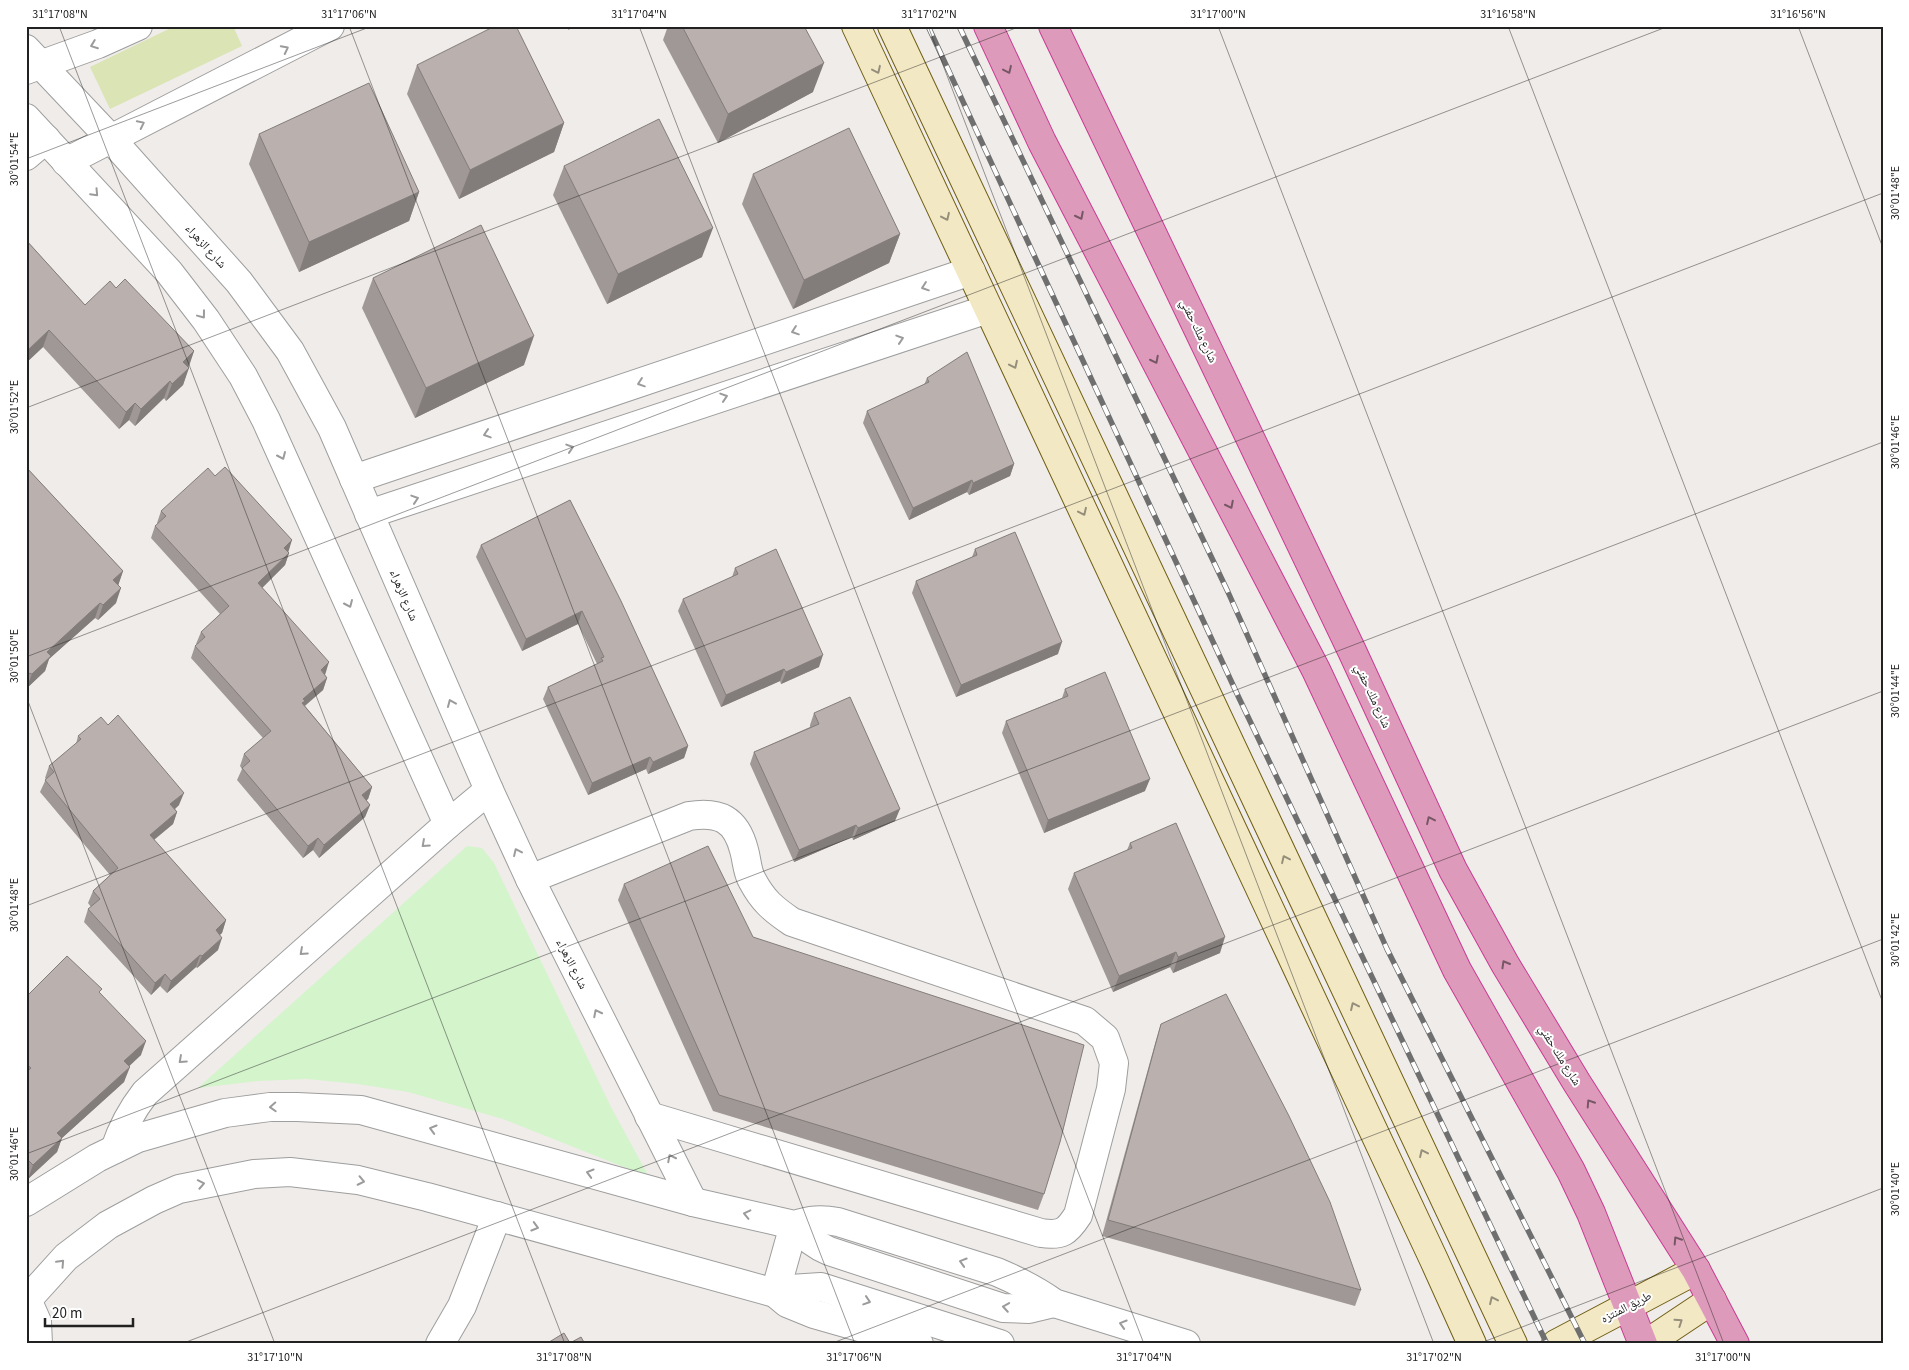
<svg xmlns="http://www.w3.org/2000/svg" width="1909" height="1370" viewBox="0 0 1909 1370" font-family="'Source Sans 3','Noto Naskh Arabic',sans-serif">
<rect width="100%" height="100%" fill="#f0ece9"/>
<!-- grass -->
<polygon fill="#dae4b5" points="175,26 233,26 242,46 110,109 90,67"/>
<!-- park -->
<polygon fill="#d4f4cc" points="467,846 482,848 494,863 611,1107 649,1177 503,1119 408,1092 358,1084 307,1079 258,1081 198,1088"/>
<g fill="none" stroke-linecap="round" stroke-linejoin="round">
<defs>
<g id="street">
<polyline points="26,49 111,139 239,282 290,351 332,428 489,790 530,879 693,1202"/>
<polyline points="26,70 98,44 138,26"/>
<polyline points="26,118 169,272 206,320 243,376 266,420 448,824"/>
<polyline points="26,156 46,139"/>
<polyline points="66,162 330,26"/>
<polyline points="354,479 971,271"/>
<polyline points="369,514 988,309"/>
<path d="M530,879l159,-63c30,-5 47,3 55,34 3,10 3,22 8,30 11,21 21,29 40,42l293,99 20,17 9,25 -3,26 -33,126c-11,17 -16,21 -37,18l-392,-117"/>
<path d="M115,1149c7,-21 16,-38 30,-56l303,-269 41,-34"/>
<path d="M26,1202l71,-44 41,-20 87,-25 45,-6h27l64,3 332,92 101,23c16,-5 27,-6 44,-3l159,50c21,9 39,18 57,31l132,41"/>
<path d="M794,1225c11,12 21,20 35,26l174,57 26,1 25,-6"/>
<polyline points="775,1293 790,1289 821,1287 1000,1344"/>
<polyline points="775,1293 794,1225"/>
<polyline points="26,1297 37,1322 38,1344"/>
<polyline points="28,1299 66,1257 108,1225 154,1200 179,1189 254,1174 290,1172 358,1180 427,1197 775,1293 787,1303 814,1314 919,1344"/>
<polyline points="440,1344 462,1306 497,1216"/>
</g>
<g id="secondary">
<polyline points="856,26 1434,1260 1472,1344"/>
<polyline points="892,26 1513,1344"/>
<polyline points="1556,1344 1696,1270"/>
<polyline points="1646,1344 1712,1300"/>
</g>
<g id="highway">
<polyline points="988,26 1042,142 1316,670 1457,970 1571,1171 1591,1213 1643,1344"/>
<polyline points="1053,26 1352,651 1453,870 1505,964 1577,1083 1696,1270 1735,1344"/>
</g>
</defs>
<!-- street casing -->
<use href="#street" stroke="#9e9e9e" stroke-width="30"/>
<!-- secondary casing -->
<use href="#secondary" stroke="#6f5e12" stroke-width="30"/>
<!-- highway casing -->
<use href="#highway" stroke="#c83c94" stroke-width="30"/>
<!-- street -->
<use href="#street" stroke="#fff" stroke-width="28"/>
<!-- secondary -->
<use href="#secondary" stroke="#f3e8c4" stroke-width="28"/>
<!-- highway -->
<use href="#highway" stroke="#de9aba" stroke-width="28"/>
<defs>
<g id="rail">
<polyline points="928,26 1239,698 1547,1344"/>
<polyline points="959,26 1228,592 1387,949 1585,1344"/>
</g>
</defs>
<!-- rail casing -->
<use href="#rail" stroke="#6f6f6f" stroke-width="5.5"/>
<!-- rail -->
<use href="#rail" stroke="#fff" stroke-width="4" stroke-dasharray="11" stroke-linecap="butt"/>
</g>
<!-- wall -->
<g fill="#a09896">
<polygon points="668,26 804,26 813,92 718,143 663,40"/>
<polygon points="417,65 564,123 554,152 459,199 407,94"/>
<polygon points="259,134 419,192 409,221 299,272 249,164"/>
<polygon points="564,166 702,257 607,304 553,195"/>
<polygon points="753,174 900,234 889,263 793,309 742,204"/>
<polygon points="26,240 85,305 116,288 194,351 183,385 166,401 164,398 135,426 129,420 119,429 43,347 26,363"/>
<polygon points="373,278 524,365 415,418 362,308"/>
<polygon points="927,378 1014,464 1010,476 969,495 967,492 909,520 863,423 867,411 924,385"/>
<polygon points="26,467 123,571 118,585 116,603 98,620 95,618 49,659 45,671 26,689"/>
<polygon points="570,500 688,746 684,758 648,774 646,769 588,795 543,699 548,687 597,664 578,624 522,651 476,557 481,545"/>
<polygon points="161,511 288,552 289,553 285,565 262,588 327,678 323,690 305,706 372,787 368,799 366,800 370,805 365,817 319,858 313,850 303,858 237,780 242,769 240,766 244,754 263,738 191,658 195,646 197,644 196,644 201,632 220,614 151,538 155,526 158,524 157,523"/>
<polygon points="975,549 1058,654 956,697 912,593 916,581 972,557"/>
<polygon points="735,568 819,667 781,684 780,681 721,707 678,611 683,599 732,577"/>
<polygon points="1065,689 1145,791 1044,833 1002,733 1006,721 1062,698"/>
<polygon points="814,713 895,821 853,840 852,837 794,862 750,764 754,752 810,727 810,725"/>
<polygon points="78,736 179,805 175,809 177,812 173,824 154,840 226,920 222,933 220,935 218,950 197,968 196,967 167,993 160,986 151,995 84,922 88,909 91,907 88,903 93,891 110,875 40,792 46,779 45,778 49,766 76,744"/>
<polygon points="1130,843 1220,953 1173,973 1170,967 1113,992 1068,889 1074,873 1127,850"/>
<polygon points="624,884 1044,1194 1038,1210 713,1111 618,900"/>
<polygon points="100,993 141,1055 128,1066 124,1082 62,1138 57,1152 28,1179 26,1178 26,997"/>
<polygon points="1161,1024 1361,1290 1355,1306 1102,1236 1156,1040"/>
</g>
<!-- shaded-wall -->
<g fill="#827c7a">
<polygon points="570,26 576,26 568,30"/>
<polygon points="824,63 813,92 718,143 728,114"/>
<polygon points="564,123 554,152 459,199 470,170"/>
<polygon points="419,192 409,221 299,272 309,242"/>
<polygon points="713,228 702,257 607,304 618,274"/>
<polygon points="900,234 889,263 793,309 804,280"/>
<polygon points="49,330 43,347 26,363 26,352"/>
<polygon points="534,336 524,365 415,418 426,388"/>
<polygon points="194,351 188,368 183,362"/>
<polygon points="189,368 183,385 166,401 172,384"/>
<polygon points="170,381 164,398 135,426 141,409"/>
<polygon points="135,403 129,420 119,429 126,412"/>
<polygon points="1014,464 1010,476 969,495 973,483"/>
<polygon points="972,480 967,492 909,520 913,508"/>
<polygon points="292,540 288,553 284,548"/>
<polygon points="289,553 285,565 254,596 258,583"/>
<polygon points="123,571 118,586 113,580"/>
<polygon points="121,588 116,603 98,620 103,605"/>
<polygon points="100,603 95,618 49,659 45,671 26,689 32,674 47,652"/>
<polygon points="582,611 578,624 522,651 526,639"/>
<polygon points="1062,642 1058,654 956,697 961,685"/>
<polygon points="823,655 819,667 781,684 786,672"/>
<polygon points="329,662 325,675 321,670"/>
<polygon points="784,669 780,681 721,707 726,695"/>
<polygon points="327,678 323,690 303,707 303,699"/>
<polygon points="688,746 684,758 648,774 653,762"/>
<polygon points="650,757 646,769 588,795 592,783"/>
<polygon points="1150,779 1145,791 1044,833 1048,820"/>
<polygon points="372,787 368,799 358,808 362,795"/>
<polygon points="184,793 179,805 166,817 170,804"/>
<polygon points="370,805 365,817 319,858 324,845"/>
<polygon points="900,809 895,821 853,840 858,828"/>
<polygon points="177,812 173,824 145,847 150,835"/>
<polygon points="856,825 852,837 794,862 799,850"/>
<polygon points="318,838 313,850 303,858 308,846"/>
<polygon points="226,920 222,933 211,942 216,930"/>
<polygon points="1225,937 1220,953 1173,973 1178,957"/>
<polygon points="222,938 218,950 197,968 202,956"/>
<polygon points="1176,952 1170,967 1113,992 1119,976"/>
<polygon points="200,955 196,967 167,993 171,981"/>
<polygon points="165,974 160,986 151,995 155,983"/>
<polygon points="146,1041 141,1055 119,1076 124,1061"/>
<polygon points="130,1067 124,1082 62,1138 57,1152 28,1179 33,1165 57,1133"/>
</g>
<!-- building -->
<g fill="#bab1af" stroke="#827c7a">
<polygon points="495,26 516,26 564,123 470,170 417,65"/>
<polygon points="682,26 804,26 824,63 728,114"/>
<polygon points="369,83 419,192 309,242 259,134"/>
<polygon points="659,119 713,228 618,274 564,166"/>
<polygon points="849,128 900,234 804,280 753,174"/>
<polygon points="481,225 534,336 426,388 373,278"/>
<polygon points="26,240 85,305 110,281 116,288 125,279 194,351 183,362 189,368 172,384 170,381 141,409 135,403 126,412 49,330 26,352"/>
<polygon points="967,352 1014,464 973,483 972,480 913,508 867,411 929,382 927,378"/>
<polygon points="26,467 123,571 113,580 121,588 103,605 100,603 47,652 51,656 32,674 28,673 26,674"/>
<polygon points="225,467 292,540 284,548 289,553 258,583 329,662 321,670 327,678 303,699 305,701 302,703 372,787 362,795 370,805 324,845 318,838 308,846 242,768 250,761 244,754 271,731 195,646 205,637 201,632 229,606 155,526 166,516 161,511 208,468 215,476"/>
<polygon points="570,500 621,601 688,746 653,762 650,757 592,783 548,687 603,661 601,658 604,657 582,611 526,639 481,545"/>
<polygon points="1015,532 1062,642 961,685 916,581 977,555 975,549"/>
<polygon points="776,549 823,655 786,672 784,669 726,695 683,599 738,574 735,568"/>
<polygon points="1105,672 1150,779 1048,820 1006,721 1068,696 1065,689"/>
<polygon points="850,697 900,809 858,828 856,825 799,850 754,752 819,724 814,713"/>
<polygon points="118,715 184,793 170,804 177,812 150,835 226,920 216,930 222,938 202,956 200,955 171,981 165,974 155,983 88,909 100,899 93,891 118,868 45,780 54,772 49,766 81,739 78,736 101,717 108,725"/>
<polygon points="1176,823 1225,937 1178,957 1176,952 1119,976 1074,873 1132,848 1130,843"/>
<polygon points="708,846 753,937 1084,1045 1060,1142 1044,1194 719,1095 624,884"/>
<polygon points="67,956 102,989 99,992 146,1041 124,1061 130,1067 57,1133 62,1138 33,1165 26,1158 26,1073 31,1068 26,1064 26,997"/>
<polygon points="1226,994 1289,1116 1330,1202 1361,1290 1108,1220 1161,1024"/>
<polygon points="564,1333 570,1343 581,1337 585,1344 546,1344"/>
</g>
<!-- one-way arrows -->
<defs><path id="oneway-chevron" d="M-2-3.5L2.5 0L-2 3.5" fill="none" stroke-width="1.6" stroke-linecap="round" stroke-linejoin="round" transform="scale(1.25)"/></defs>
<g stroke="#9b9b9b">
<use href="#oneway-chevron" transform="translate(94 45) rotate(159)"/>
<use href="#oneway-chevron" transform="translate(285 49) rotate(-27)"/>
<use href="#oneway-chevron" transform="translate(141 124) rotate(-26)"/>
<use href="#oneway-chevron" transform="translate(95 193) rotate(47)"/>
<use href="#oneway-chevron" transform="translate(925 287) rotate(161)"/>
<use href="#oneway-chevron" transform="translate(202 315) rotate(53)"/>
<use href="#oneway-chevron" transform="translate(795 331) rotate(161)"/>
<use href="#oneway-chevron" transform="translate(900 339) rotate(-18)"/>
<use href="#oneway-chevron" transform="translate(641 383) rotate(161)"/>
<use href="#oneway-chevron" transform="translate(724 397) rotate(-18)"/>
<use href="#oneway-chevron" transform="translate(487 434) rotate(162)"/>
<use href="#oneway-chevron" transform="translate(570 448) rotate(-18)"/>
<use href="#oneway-chevron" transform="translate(282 456) rotate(66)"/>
<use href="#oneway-chevron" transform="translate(415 499) rotate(-18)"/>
<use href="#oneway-chevron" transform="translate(349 604) rotate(66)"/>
<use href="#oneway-chevron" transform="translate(451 703) rotate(-113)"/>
<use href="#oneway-chevron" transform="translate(425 844) rotate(138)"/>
<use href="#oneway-chevron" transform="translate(517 852) rotate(-115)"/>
<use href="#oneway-chevron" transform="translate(303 952) rotate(138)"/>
<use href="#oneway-chevron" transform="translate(597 1013) rotate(-117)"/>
<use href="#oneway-chevron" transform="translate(182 1060) rotate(138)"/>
<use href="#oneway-chevron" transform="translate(273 1107) rotate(177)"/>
<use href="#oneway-chevron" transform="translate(433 1129) rotate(-164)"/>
<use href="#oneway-chevron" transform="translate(671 1158) rotate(-117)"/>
<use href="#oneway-chevron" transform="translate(590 1173) rotate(-164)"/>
<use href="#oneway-chevron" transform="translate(361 1181) rotate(12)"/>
<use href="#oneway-chevron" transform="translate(201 1184) rotate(-11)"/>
<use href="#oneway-chevron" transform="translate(747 1214) rotate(-167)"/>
<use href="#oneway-chevron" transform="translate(535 1227) rotate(16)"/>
<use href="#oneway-chevron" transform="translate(963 1262) rotate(-163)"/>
<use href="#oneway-chevron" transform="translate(61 1263) rotate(-47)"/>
<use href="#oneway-chevron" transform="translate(867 1301) rotate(18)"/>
<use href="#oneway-chevron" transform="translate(1006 1307) rotate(-171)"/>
<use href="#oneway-chevron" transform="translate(1123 1324) rotate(-163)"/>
</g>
<g stroke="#948e7b">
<use href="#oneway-chevron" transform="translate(877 70) rotate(65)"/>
<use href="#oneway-chevron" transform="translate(946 217) rotate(65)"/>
<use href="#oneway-chevron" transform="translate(1014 365) rotate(65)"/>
<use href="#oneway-chevron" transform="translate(1083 512) rotate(65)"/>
<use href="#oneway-chevron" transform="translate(1285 859) rotate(-115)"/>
<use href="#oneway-chevron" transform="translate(1354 1006) rotate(-115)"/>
<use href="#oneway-chevron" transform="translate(1423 1153) rotate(-115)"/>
<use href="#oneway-chevron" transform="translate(1493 1300) rotate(-115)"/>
<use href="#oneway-chevron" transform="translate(1679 1322) rotate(-34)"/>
</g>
<g stroke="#765766">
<use href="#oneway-chevron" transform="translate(1008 70) rotate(65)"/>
<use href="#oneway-chevron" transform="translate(1080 216) rotate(63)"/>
<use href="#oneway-chevron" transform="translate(1155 360) rotate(63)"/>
<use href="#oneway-chevron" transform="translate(1230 505) rotate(63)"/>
<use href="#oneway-chevron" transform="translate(1430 820) rotate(-115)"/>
<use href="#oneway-chevron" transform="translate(1505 964) rotate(-120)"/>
<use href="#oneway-chevron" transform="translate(1590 1103) rotate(-123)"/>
<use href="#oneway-chevron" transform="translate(1677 1240) rotate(-123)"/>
</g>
<!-- ticks -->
<path fill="none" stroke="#212121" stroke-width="1" stroke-opacity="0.45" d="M59,26l506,1318M349,26l506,1318M639,26l505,1318M928,26l506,1318M1218,26l506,1318M1508,26l375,977M1798,26l85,222M26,159l346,-133M26,408l995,-382M26,657l1643,-631M26,696l249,648M26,906l1857,-713M26,1154l1857,-712M181,1344l1702,-653M830,1344l1053,-405M1478,1344l405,-156"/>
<g text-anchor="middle" stroke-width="4" stroke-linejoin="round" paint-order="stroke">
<!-- street labels -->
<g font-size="12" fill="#212121" stroke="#fff">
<text transform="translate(206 246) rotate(48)" y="4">شارع الزهراء</text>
<text transform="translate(1199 331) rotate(64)" y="4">شارع ملك حفني</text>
<text transform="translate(404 595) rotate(67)" y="4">شارع الزهراء</text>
<text transform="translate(1373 696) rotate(65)" y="4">شارع ملك حفني</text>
<text transform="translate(572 964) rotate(63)" y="4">شارع الزهراء</text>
<text transform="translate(1560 1055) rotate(58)" y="4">شارع ملك حفني</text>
<text transform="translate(1626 1307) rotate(-27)" y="4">طريق المنتزه</text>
</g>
</g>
<!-- border -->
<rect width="1909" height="1370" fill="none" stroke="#ffffff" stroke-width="55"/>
<!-- scale -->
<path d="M45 1318v8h88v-8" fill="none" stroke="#212121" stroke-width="2.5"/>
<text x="52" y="1318" font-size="15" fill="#212121" stroke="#ffffff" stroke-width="4" paint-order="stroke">20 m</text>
<rect x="28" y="28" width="1854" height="1314" fill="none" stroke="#212121" stroke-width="2"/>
<g font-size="12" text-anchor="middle" fill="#212121">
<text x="60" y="18">31°17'08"N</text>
<text x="349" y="18">31°17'06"N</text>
<text x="639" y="18">31°17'04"N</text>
<text x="929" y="18">31°17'02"N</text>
<text x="1218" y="18">31°17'00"N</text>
<text x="1508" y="18">31°16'58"N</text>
<text x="1798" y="18">31°16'56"N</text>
<text transform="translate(14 159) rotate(-90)" y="4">30°01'54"E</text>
<text transform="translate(1895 193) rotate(-90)" y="4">30°01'48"E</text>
<text transform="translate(14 407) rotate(-90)" y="4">30°01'52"E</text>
<text transform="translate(1895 442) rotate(-90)" y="4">30°01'46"E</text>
<text transform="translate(14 656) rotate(-90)" y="4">30°01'50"E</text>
<text transform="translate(1895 691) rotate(-90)" y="4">30°01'44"E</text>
<text transform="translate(14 905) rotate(-90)" y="4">30°01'48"E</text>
<text transform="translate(1895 940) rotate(-90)" y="4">30°01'42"E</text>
<text transform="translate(14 1154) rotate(-90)" y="4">30°01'46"E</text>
<text transform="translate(1895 1189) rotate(-90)" y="4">30°01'40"E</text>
<text x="275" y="1361">31°17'10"N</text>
<text x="564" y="1361">31°17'08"N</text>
<text x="854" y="1361">31°17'06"N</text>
<text x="1144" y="1361">31°17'04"N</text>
<text x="1434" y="1361">31°17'02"N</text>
<text x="1723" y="1361">31°17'00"N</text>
</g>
</svg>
